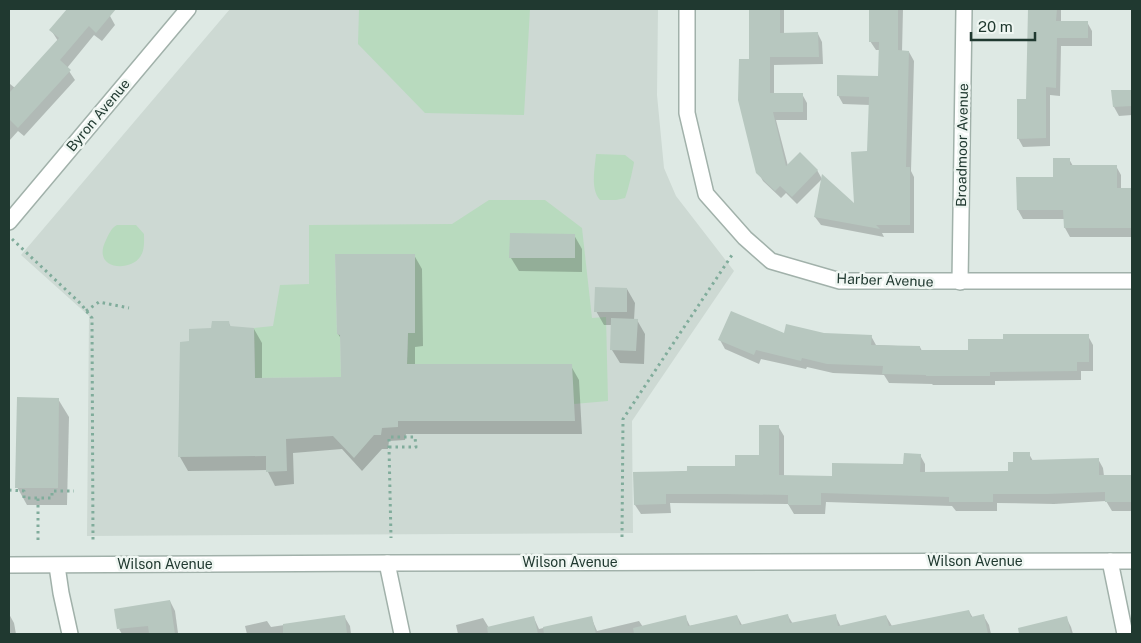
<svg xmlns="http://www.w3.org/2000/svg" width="1141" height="643" viewBox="0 0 1141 643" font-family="'Public Sans',sans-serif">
<rect width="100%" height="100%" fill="#dee9e4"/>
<!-- built -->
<polygon fill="#cdd9d3" points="230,9 658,9 657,95 664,168 676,196 734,271 632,421 633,533 87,536 89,316 21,255"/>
<!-- green -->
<g fill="#b8dabe">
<polygon points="359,9 530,9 524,115 425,113 358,44"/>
<path d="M596,154l29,1 9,7c0,3 -7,33 -9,36l-9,2h-16c-10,-11 -5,-32 -4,-46z"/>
<polygon points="489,200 545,200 582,228 592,318 606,317 608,401 574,404 407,364 408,333 415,332 415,254 335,254 337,334 340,335 341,377 255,378 254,328 273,326 280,285 309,284 309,225 452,224"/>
<path d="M117,225h19l8,9c0,7 1,16 -4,23 -10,15 -49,13 -34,-17 3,-6 5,-12 11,-15z"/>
</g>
<!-- shadow -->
<g fill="#0003">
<polygon points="69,9 101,9 110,16 115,25 102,41 94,35 67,68 75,80 24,136 18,131 9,141 9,85 10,84 15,88 58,41 51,30"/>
<polygon points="750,9 784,9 784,34 818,34 822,42 823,64 774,65 774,94 802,94 807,103 807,120 776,120 788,166 817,170 822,179 797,204 786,193 781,198 763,181 758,172 750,60"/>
<polygon points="871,9 903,9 902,52 909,52 914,61 911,171 914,177 914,233 882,233 884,237 821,225 815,217 855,206 868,153 870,105 843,104 838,95 880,78 880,50 876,50 870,41"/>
<polygon points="1029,9 1061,9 1061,22 1087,22 1092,31 1092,46 1061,46 1060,96 1050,95 1050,146 1023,147 1018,138 1027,101"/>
<polygon points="1113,91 1132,91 1132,115 1119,116 1114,107"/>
<polygon points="1069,159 1073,166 1116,166 1121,175 1121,189 1132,189 1132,237 1070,237 1065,228 1065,219 1023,219 1018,210 1054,179"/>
<polygon points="574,235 582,249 582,272 519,271 511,258"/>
<polygon points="414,255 422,269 423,346 415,347 415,366 571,366 579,380 582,434 406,434 405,440 389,441 388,449 382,449 362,471 342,449 293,453 294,484 275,486 267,470 188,471 180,457 191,342 212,329 228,322 231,327 254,329 262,343 262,379 342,378 342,340 338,334"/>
<polygon points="627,289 635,303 634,320 637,320 645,334 644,364 620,363 612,350 612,325 604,325 596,311"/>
<polygon points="824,334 871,336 876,345 920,347 922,351 969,351 1088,336 1093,345 1093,371 1081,371 1081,380 995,381 995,385 933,385 932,384 889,383 884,375 833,373 807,367 806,369 761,359 759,364 725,349 720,340"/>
<polygon points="58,399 69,417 67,505 27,505 17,487"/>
<polygon points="778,426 784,436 784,476 834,477 904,465 920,455 925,464 925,474 1009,472 1014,463 1029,454 1033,461 1098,459 1103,468 1104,476 1132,476 1132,511 1112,511 1106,501 1054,504 997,503 997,511 956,511 952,506 826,502 825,514 794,514 788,504 670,503 671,513 641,514 635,505 634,474 736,468 761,456"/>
<polygon points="170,601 175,611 178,633 122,634 119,629"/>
<polygon points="969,611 973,618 983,615 989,625 991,634 458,634 456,625 483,618 489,628 534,618 539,629 591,617 597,631 639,621 643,627 685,616 690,626 737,616 742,625 788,616 793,624 835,615 841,627 886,616 892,626"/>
<polygon points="9,614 14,623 16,634 9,634"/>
<polygon points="344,616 350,626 351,634 247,634 245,626 267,621 271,627"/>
<polygon points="1066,617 1071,627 1073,634 1036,634 1034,625"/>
</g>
<!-- building -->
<g fill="#b7c7bf">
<polygon points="67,9 116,9 96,33 89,26 60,60 71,70 18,128 9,119 9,93 59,38 49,30"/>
<polygon points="749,9 780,9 780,33 818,32 819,57 770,57 770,93 803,93 803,112 773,112 786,166 800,152 818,170 792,197 780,186 775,191 756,173 738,100 739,59 749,59"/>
<polygon points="869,9 898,10 898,50 909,51 906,167 910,167 910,225 876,225 880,229 814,217 822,174 854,203 851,152 867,151 869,97 837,96 837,75 878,76 879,42 869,42"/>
<polygon points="1028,9 1057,9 1056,21 1088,21 1088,38 1057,38 1056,88 1046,87 1046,138 1017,139 1017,99 1026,99"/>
<polygon points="1111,90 1132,90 1132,106 1113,107"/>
<polygon points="1053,158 1070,158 1070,165 1117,165 1117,188 1132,188 1132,228 1064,228 1063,210 1017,210 1016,177 1053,177"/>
<polygon points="510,233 575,234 575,258 509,258"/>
<polygon points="335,254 415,254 415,333 408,333 407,364 572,364 575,421 398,421 398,427 382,428 381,435 374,435 354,458 333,436 286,439 287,471 266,472 266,456 178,457 180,342 189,341 189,329 211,328 212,321 229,321 230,326 254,328 255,378 341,377 340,335 337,334"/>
<polygon points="595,287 627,288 627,312 594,312"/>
<polygon points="731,311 784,333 786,324 824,333 872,335 871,345 920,346 920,350 968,350 968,339 1003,339 1003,334 1089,334 1089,362 1077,362 1077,371 990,372 990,376 926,376 926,375 882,374 883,366 827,364 802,358 801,361 756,350 754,355 718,340"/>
<polygon points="611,318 638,319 636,351 610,350"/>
<polygon points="17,397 59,398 58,488 15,488"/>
<polygon points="759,425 779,425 779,475 832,476 832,463 903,464 904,453 921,454 920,472 1008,471 1008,462 1013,462 1013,452 1030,452 1030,460 1099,458 1099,475 1132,475 1132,502 1105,502 1105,492 1048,494 993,494 993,502 949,502 949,497 821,493 821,505 788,505 788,495 724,494 666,494 666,504 634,505 633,472 687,471 687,466 735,466 735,455 759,455"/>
<polygon points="170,600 175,634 149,634 148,626 117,629 114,609"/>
<polygon points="969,610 971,617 984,614 988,634 634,634 633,628 686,615 688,626 737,615 740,625 788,614 790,623 836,614 838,626 886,615 889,626"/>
<polygon points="345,615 347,634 283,634 283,624"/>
<polygon points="534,616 538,634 488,634 487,627"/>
<polygon points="592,616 596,634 544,634 543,627"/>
<polygon points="1067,616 1071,634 1019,634 1018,628"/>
</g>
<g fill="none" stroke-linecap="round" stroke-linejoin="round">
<defs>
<g id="minor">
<polyline points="687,9 687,113 706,194 745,238 771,261 840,281 1132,281"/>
<polyline points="9,222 188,9"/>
<polyline points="960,282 964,9"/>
<polyline points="1110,561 1125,634"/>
<polyline points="387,563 1132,561"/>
<polyline points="57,566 61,593 70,634"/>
</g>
<polyline id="tertiary" points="9,565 387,563 402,634"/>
</defs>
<!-- minor casing -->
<use href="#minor" stroke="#a1b1aa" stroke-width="18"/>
<!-- tertiary casing -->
<use href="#tertiary" stroke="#a1b1aa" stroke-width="18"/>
<!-- path -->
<g stroke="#80ac9b" stroke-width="3" stroke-dasharray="2.5 4" stroke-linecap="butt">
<polyline points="12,239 81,304 92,318 93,540"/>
<polyline points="86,311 99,302 129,308"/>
<polyline points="389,447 416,447 415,437 389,437 389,447 391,538"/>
<polyline points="9,490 24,491 24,498 38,498"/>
<polyline points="622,537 623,419 734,252"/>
<polyline points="38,540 38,498 52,498 52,491 74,491"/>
</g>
<!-- minor -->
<use href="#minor" stroke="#fff" stroke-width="15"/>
<!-- tertiary -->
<use href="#tertiary" stroke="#fff" stroke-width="15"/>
</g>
<g text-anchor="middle" stroke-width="5" stroke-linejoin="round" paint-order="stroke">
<!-- street labels -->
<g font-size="14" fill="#203930" stroke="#eff6f2">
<text transform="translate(98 115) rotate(-50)" y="5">Byron Avenue</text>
<text transform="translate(962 145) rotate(-89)" y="5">Broadmoor Avenue</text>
<text transform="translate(885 280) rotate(2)" y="5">Harber Avenue</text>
<text x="975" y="566">Wilson Avenue</text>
<text x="570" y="567">Wilson Avenue</text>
<text x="165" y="569">Wilson Avenue</text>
</g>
</g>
<!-- border -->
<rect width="1141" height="643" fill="none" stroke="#203930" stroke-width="20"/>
<!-- scale -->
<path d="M971 32v8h64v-8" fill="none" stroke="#203930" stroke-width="2.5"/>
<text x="978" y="32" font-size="15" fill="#203930" stroke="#eff6f2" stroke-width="4" paint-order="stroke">20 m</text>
</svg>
